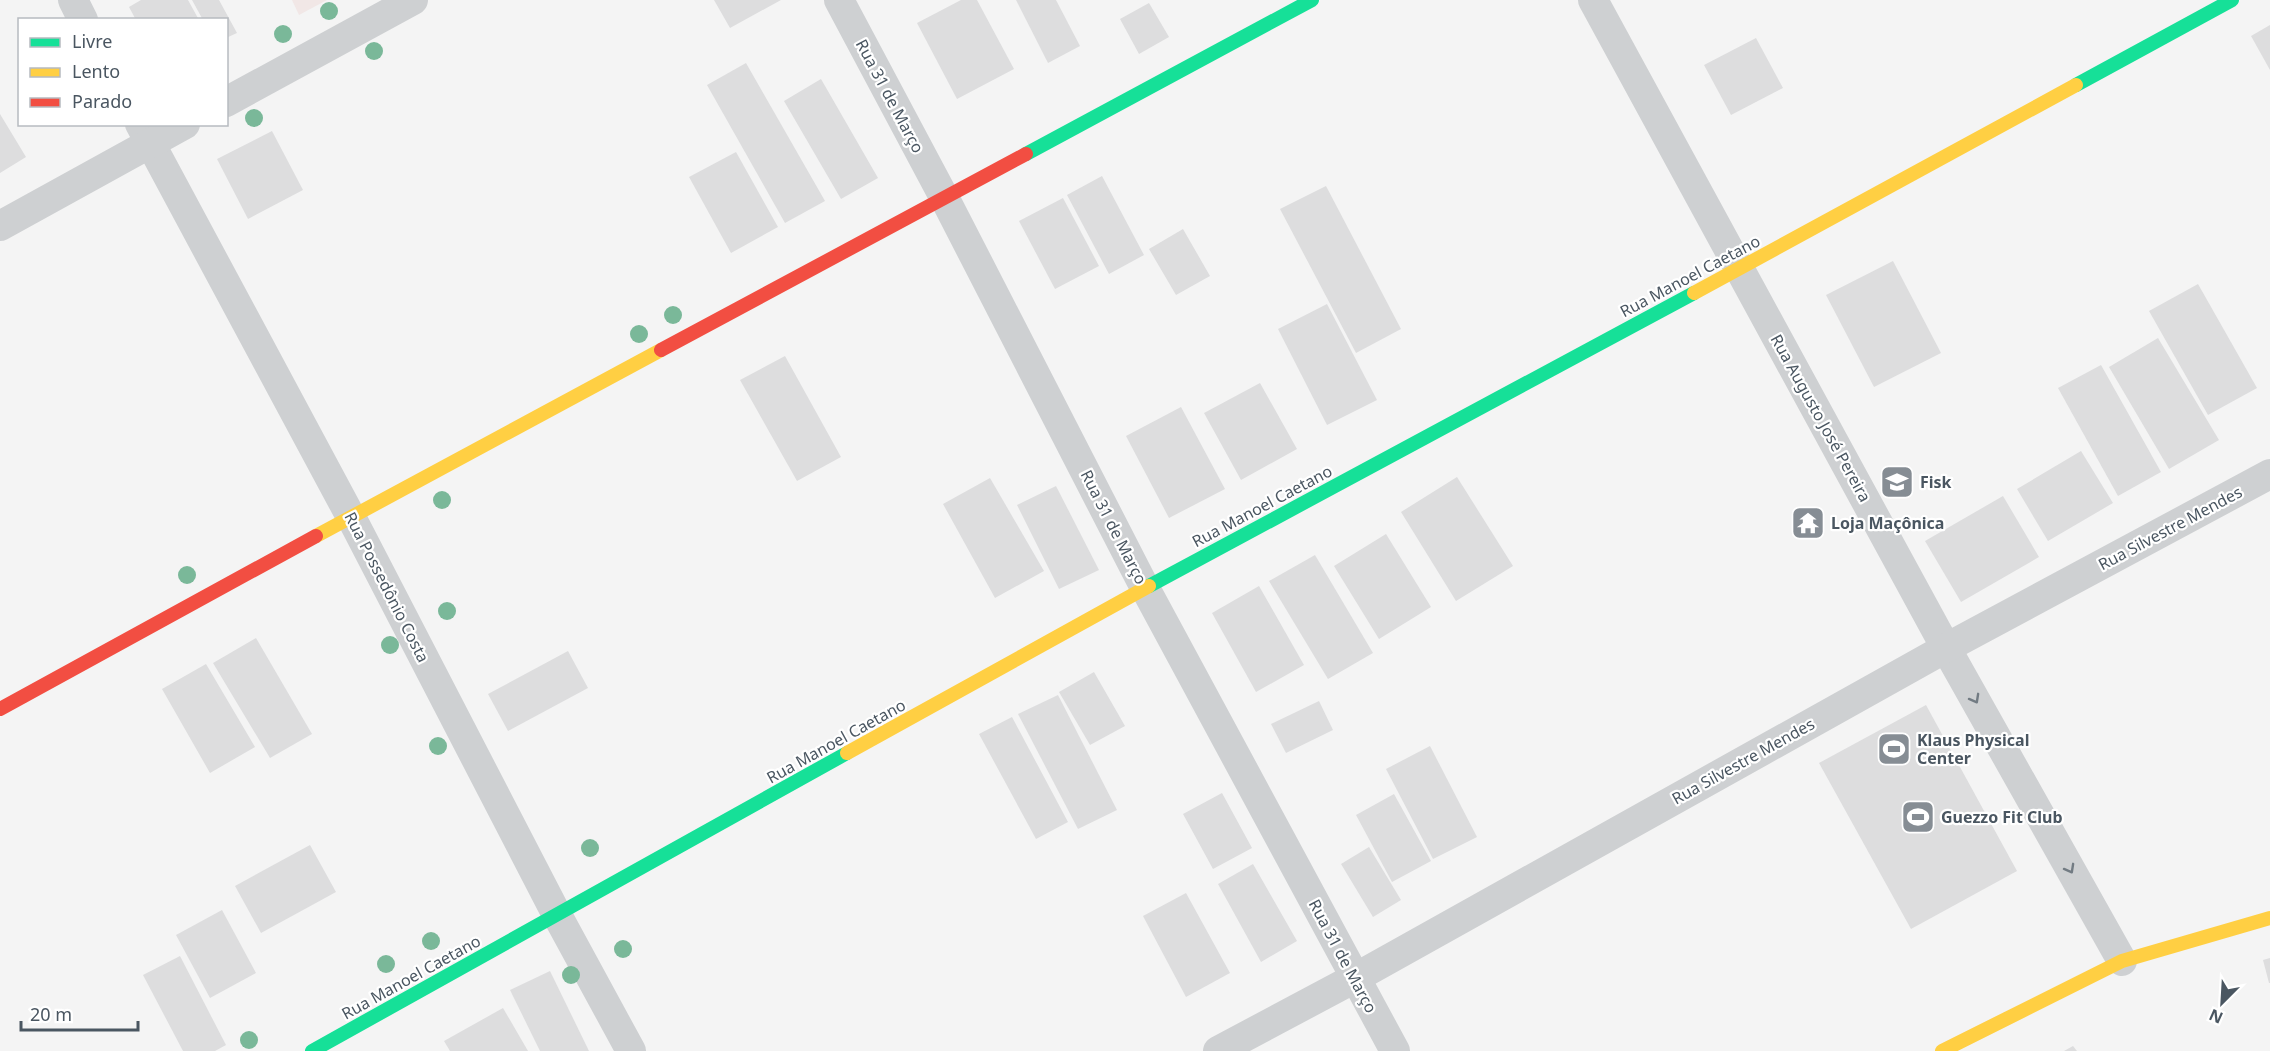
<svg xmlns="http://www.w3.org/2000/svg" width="2270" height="1051" viewBox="0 0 2270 1051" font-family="'Noto Sans',sans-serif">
<rect width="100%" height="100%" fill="#f4f4f4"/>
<!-- medical -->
<polygon fill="#f1e7e6" points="292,0 327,0 299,15"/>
<!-- building -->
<g fill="#ddddde">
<polygon points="141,0 188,0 199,20 136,20 129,7"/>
<polygon points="192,0 219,0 237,33 226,38 226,20 203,20"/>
<polygon points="714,0 781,0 730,28"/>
<polygon points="961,0 977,0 1014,69 957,99 917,23"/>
<polygon points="1016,0 1056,0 1080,46 1048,63"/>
<polygon points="1149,3 1169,37 1139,54 1120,19"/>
<polygon points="2270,25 2270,70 2251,36"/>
<polygon points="1756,38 1783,88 1731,115 1704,65"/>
<polygon points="746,63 825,201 785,223 707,85"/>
<polygon points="821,79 878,178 841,199 784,101"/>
<polygon points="0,114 26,157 0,173"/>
<polygon points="272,131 303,190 248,219 217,159"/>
<polygon points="736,152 778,227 731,253 689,177"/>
<polygon points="1102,176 1144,255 1109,274 1067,195"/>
<polygon points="1326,186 1401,329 1356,353 1280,209"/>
<polygon points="1063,198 1099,266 1055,289 1019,221"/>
<polygon points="1183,229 1210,276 1176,295 1149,249"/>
<polygon points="1893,261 1941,353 1874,387 1826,295"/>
<polygon points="2198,284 2257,388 2208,415 2149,311"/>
<polygon points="1327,304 1377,400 1327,425 1278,329"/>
<polygon points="2158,338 2219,440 2169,469 2109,367"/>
<polygon points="785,356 841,457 797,481 740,380"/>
<polygon points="2101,365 2161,472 2118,496 2058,388"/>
<polygon points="1260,383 1297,449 1241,480 1204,413"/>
<polygon points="1181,407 1225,489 1169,518 1126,436"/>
<polygon points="2081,451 2113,503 2048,541 2017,489"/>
<polygon points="1457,477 1513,566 1456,601 1401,512"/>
<polygon points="990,478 1044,571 995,598 943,504"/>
<polygon points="1056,486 1099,570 1059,589 1017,505"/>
<polygon points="2003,496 2039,557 1961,602 1925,541"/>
<polygon points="1386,534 1431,607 1379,639 1334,566"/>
<polygon points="1315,555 1373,653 1328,679 1269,581"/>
<polygon points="1259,586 1304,665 1256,692 1212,613"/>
<polygon points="256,638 312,734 270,758 213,663"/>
<polygon points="568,651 588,688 508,731 488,694"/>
<polygon points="206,664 255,747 210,773 162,689"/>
<polygon points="1094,672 1125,726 1090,745 1059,692"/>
<polygon points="1058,695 1117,810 1078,829 1018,714"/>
<polygon points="1319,701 1333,730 1286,753 1271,724"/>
<polygon points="1926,705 2017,871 1911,929 1819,763"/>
<polygon points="1012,717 1068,822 1036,839 979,734"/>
<polygon points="1430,746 1477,837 1433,859 1386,769"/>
<polygon points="1222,793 1252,848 1213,869 1183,814"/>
<polygon points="1394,794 1431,861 1392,882 1356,815"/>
<polygon points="310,845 336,892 261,933 235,886"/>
<polygon points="1369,847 1401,900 1373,917 1341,864"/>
<polygon points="1253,864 1297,941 1261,962 1218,884"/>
<polygon points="1186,893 1230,973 1186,997 1143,916"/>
<polygon points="222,910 256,973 210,998 176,935"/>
<polygon points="180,956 226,1045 215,1051 183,1051 143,975"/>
<polygon points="2270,958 2270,983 2269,983 2263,960"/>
<polygon points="550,971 589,1051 540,1051 510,990"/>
<polygon points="503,1008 528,1051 450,1051 444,1041"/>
<polygon points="2073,1046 2077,1051 2064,1051"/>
</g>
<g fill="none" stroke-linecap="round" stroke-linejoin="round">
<!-- street -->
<g stroke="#ced0d2" stroke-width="30">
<polyline points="73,0 83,20"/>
<polyline points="839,0 945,199 1145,588 1395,1051"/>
<polyline points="1593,0 1946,648 2122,961"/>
<polyline points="226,102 413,0"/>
<polyline points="140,124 351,517 557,915 631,1051"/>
<polyline points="0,226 185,124"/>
<polyline points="1218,1051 1355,978 1946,648 2270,474"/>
</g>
<!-- fast -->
<g stroke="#16e098" stroke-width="14">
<polyline points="2076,85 2232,0"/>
<polyline points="1026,154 1312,0"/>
<polyline points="1149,586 1694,293"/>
<polyline points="312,1051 847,753"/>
</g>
<!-- slow -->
<g stroke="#ffcf43" stroke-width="14">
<polyline points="1694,293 2076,85"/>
<polyline points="316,536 661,350"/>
<polyline points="847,753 1149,586"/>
<polyline points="1942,1051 2122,961 2270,918"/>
</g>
<!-- jam -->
<g stroke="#f24e42" stroke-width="14">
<polyline points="661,350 1026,154"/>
<polyline points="0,709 316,536"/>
</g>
</g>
<!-- trees -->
<g fill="#7ab899">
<circle cx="329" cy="11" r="9"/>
<circle cx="283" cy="34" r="9"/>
<circle cx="374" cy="51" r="9"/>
<circle cx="254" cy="118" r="9"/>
<circle cx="673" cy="315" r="9"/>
<circle cx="639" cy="334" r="9"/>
<circle cx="442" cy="500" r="9"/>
<circle cx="187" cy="575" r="9"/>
<circle cx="447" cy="611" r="9"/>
<circle cx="390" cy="645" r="9"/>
<circle cx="438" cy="746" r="9"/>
<circle cx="590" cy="848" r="9"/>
<circle cx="431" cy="941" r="9"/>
<circle cx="623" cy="949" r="9"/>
<circle cx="386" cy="964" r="9"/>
<circle cx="571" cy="975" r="9"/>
<circle cx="249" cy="1040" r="9"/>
</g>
<!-- one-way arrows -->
<defs><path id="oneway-chevron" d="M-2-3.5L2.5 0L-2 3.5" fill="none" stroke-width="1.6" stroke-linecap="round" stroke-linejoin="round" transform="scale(1.5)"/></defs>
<g stroke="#727b83">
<use href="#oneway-chevron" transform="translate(1975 699) rotate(61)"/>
<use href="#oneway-chevron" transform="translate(2070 869) rotate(61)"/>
</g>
<!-- icons -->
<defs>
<symbol id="school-square" viewBox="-11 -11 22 22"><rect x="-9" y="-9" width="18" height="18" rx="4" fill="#868d94" stroke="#fff"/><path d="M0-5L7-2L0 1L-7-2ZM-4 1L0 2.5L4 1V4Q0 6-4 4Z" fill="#fff"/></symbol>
<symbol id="temple-square" viewBox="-11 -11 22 22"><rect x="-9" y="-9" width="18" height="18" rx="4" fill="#868d94" stroke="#fff"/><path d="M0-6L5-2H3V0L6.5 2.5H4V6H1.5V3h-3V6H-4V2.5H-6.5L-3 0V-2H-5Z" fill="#fff"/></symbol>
<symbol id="stadium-square" viewBox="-11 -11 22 22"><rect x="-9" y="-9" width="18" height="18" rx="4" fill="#868d94" stroke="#fff"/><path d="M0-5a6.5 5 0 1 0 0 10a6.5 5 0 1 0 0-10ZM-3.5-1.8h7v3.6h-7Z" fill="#fff"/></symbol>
</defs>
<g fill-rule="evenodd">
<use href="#school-square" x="1878" y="463" width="38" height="38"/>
<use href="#temple-square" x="1789" y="504" width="38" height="38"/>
<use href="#stadium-square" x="1875" y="730" width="38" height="38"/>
<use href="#stadium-square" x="1899" y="798" width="38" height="38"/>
</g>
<g text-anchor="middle" stroke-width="4.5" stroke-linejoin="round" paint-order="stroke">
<!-- street labels -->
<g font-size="16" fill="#4a5661" stroke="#fff">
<text transform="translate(890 96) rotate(62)" y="6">Rua 31 de Março</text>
<text transform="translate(1690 276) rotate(-28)" y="6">Rua Manoel Caetano</text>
<text transform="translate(1821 418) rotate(61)" y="6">Rua Augusto José Pereira</text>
<text transform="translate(1262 506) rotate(-28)" y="6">Rua Manoel Caetano</text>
<text transform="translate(1114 527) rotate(63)" y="6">Rua 31 de Março</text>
<text transform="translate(2170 528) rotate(-28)" y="6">Rua Silvestre Mendes</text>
<text transform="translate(387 587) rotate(63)" y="6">Rua Possedônio Costa</text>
<text transform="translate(836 741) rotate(-29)" y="6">Rua Manoel Caetano</text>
<text transform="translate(1743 761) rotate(-29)" y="6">Rua Silvestre Mendes</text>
<text transform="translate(1343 956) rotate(62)" y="6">Rua 31 de Março</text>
<text transform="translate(411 977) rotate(-29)" y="6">Rua Manoel Caetano</text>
</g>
<!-- poi labels -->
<g font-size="16" font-weight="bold" fill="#4a5661" stroke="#fff" text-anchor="start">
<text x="1920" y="488">Fisk</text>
<text x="1831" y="529">Loja Maçônica</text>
<text x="1917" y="746">Klaus Physical<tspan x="1917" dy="18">Center</tspan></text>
<text x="1941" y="823">Guezzo Fit Club</text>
</g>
</g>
<!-- legend -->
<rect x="18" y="18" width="210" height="108" fill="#ffffff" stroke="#b7bbc0" stroke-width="1.5"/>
<rect x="30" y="38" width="30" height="9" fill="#16e098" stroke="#b7bbc0" stroke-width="1.5"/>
<text x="72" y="48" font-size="18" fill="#4a5661">Livre</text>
<rect x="30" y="68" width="30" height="9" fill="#ffcf43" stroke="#b7bbc0" stroke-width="1.5"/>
<text x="72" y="78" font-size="18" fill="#4a5661">Lento</text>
<rect x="30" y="98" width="30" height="9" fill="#f24e42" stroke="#b7bbc0" stroke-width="1.5"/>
<text x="72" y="108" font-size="18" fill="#4a5661">Parado</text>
<!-- north arrow -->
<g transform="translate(2222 1003) rotate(204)" stroke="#ffffff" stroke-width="4.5" paint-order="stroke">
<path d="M0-4.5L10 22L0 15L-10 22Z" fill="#4a5661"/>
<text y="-9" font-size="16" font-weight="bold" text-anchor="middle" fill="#4a5661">N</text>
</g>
<!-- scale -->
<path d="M21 1021v9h117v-9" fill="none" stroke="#4a5661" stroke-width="3"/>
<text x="30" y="1021" font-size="18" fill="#4a5661" stroke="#ffffff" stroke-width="4.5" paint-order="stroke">20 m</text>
</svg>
